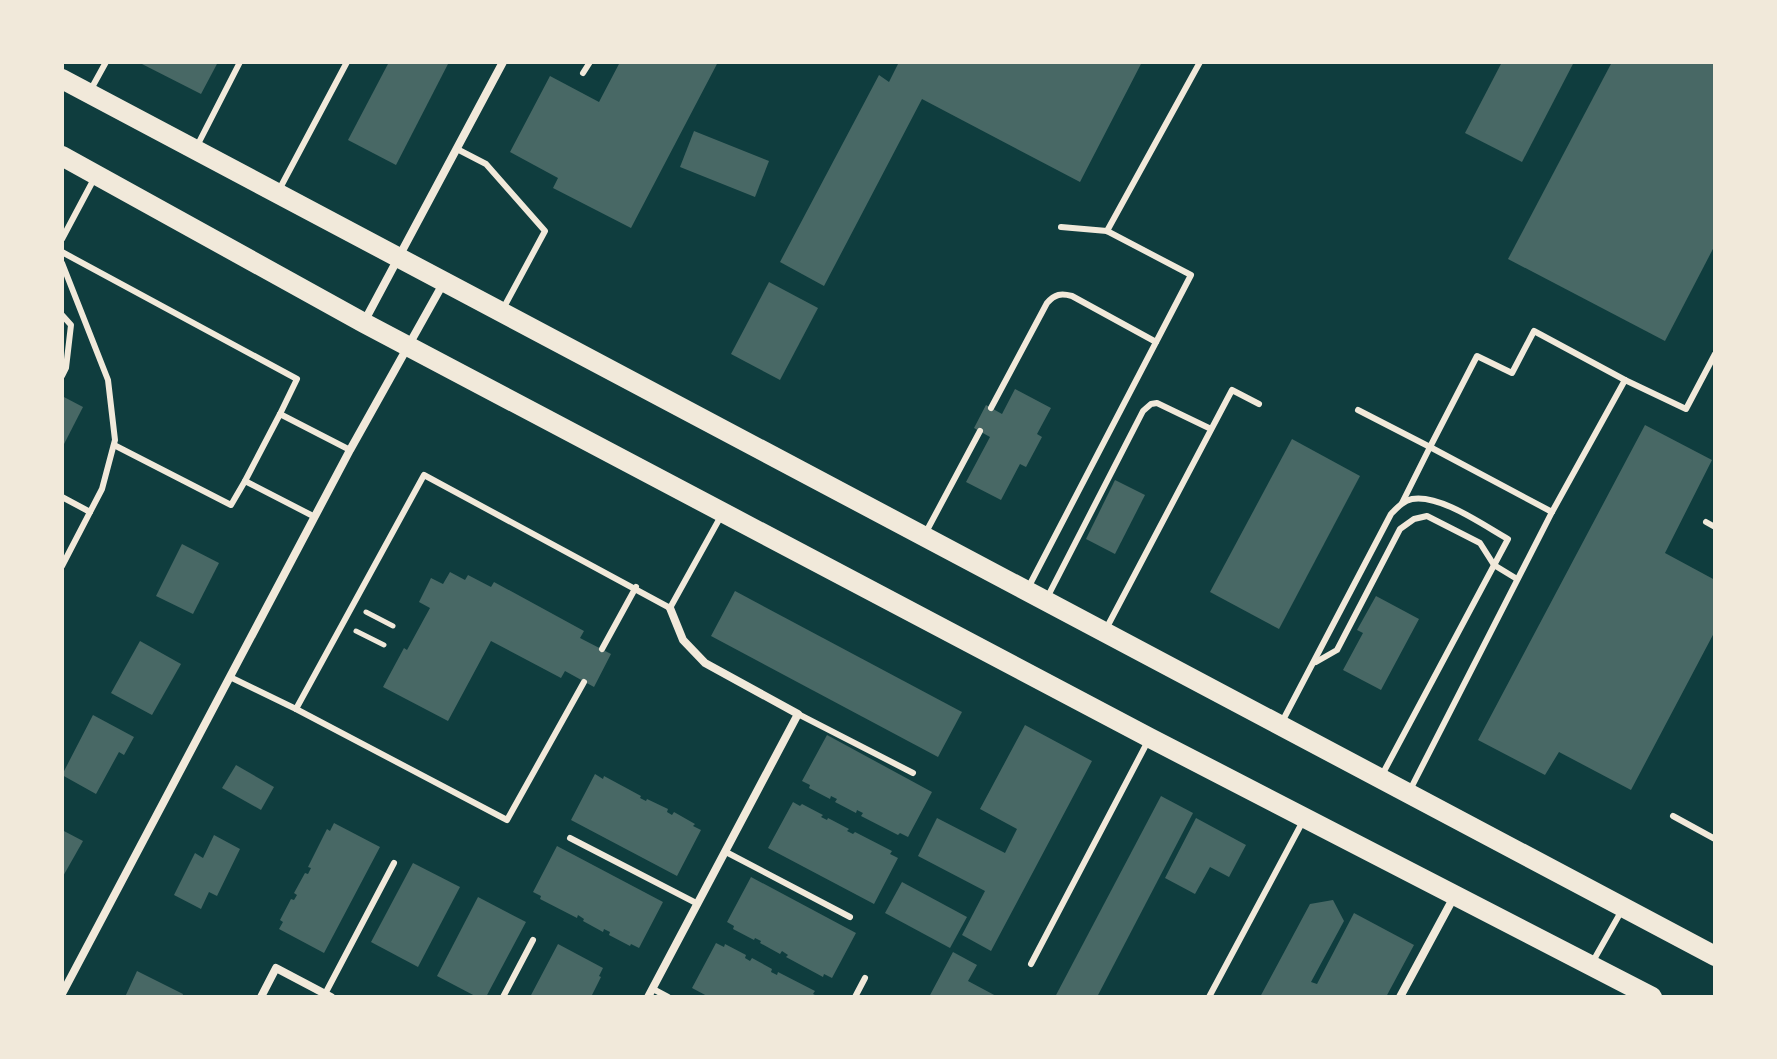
<svg xmlns="http://www.w3.org/2000/svg" width="1777" height="1059" viewBox="0 0 1777 1059" font-family="Literata,serif">
<rect width="100%" height="100%" fill="#0f3d3e"/>
<!-- building -->
<g fill="#486865">
<polygon points="138,62 218,62 201,94"/>
<polygon points="389,62 449,62 396,165 348,140"/>
<polygon points="620,62 718,62 631,228 553,188 558,178 510,152 550,76 599,102"/>
<polygon points="899,62 1142,62 1080,182 922,99 824,286 780,262 879,75 889,82"/>
<polygon points="1502,62 1574,62 1522,162 1465,133"/>
<polygon points="1612,62 1715,62 1715,245 1665,341 1508,259"/>
<polygon points="694,131 769,161 755,197 680,167"/>
<polygon points="769,282 818,308 780,380 731,354"/>
<polygon points="1015,389 1051,408 1037,434 1042,437 1026,467 1020,464 1001,500 966,482 990,437 974,428 986,405 1002,414"/>
<polygon points="62,396 83,407 62,448"/>
<polygon points="1645,425 1712,460 1665,553 1715,580 1715,631 1631,790 1559,752 1545,775 1478,740"/>
<polygon points="1292,439 1360,476 1279,629 1210,592"/>
<polygon points="1115,480 1145,495 1115,554 1086,539"/>
<polygon points="182,544 219,563 193,614 156,596"/>
<polygon points="450,572 465,580 468,575 491,587 494,582 584,631 580,638 611,654 594,687 565,671 561,678 491,641 448,721 383,687 404,648 407,650 430,608 419,602 431,578 443,584"/>
<polygon points="735,591 962,712 938,757 711,636"/>
<polygon points="1376,596 1419,619 1381,690 1343,670 1363,633 1357,630"/>
<polygon points="140,641 181,664 152,715 111,693"/>
<polygon points="93,715 134,737 124,755 119,752 96,794 62,775"/>
<polygon points="1025,725 1092,761 991,951 962,935 985,891 918,856 937,818 1005,853 1017,829 980,809"/>
<polygon points="827,735 932,792 908,837 900,833 898,835 861,816 863,813 857,810 856,813 835,802 837,799 831,796 830,799 809,788 810,785 802,781"/>
<polygon points="236,765 274,787 261,810 222,788"/>
<polygon points="595,774 603,779 604,776 641,796 640,798 646,801 647,799 668,809 667,812 672,815 674,812 695,824 693,826 701,830 677,876 571,820"/>
<polygon points="1161,796 1193,813 1097,997 1055,997"/>
<polygon points="793,802 800,806 802,804 823,815 821,817 827,820 828,818 849,829 847,831 853,834 855,832 892,851 890,854 898,858 874,904 768,848"/>
<polygon points="1196,818 1246,845 1229,877 1210,867 1195,894 1165,878"/>
<polygon points="334,823 380,847 324,953 279,929 283,922 280,920 291,899 294,900 297,895 294,893 305,873 308,874 311,868 308,867 327,829 330,831"/>
<polygon points="62,830 83,841 62,878"/>
<polygon points="214,835 240,849 217,896 209,892 201,909 174,895 195,853 203,858"/>
<polygon points="557,846 663,902 639,948 631,944 630,946 609,935 610,932 604,929 603,932 583,921 584,919 578,915 577,918 540,899 541,896 533,892"/>
<polygon points="413,863 460,887 418,967 371,942"/>
<polygon points="751,877 856,933 832,978 824,974 823,977 786,957 788,955 782,951 780,954 760,943 761,941 755,938 754,940 733,929 734,926 727,922"/>
<polygon points="902,882 967,917 950,948 885,913"/>
<polygon points="478,897 526,922 486,997 477,997 437,976"/>
<polygon points="1333,900 1344,921 1311,982 1317,984 1354,913 1414,945 1386,997 1260,997 1310,904"/>
<polygon points="716,943 724,947 725,944 746,955 745,958 750,961 752,958 772,969 771,972 777,975 778,972 815,991 813,994 819,997 709,997 692,988"/>
<polygon points="558,944 603,968 599,976 601,977 591,997 530,997"/>
<polygon points="953,952 977,965 968,981 998,997 929,997"/>
<polygon points="137,971 183,994 182,997 125,997"/>
</g>
<g fill="none" stroke-linecap="round" stroke-linejoin="round">
<!-- path -->
<g stroke="#f1e9da" stroke-width="5">
<polyline points="366,612 393,626"/>
<polyline points="356,631 384,645"/>
</g>
<!-- service -->
<g stroke="#f1e9da" stroke-width="6">
<polyline points="583,73 590,62"/>
<polyline points="90,91 106,62"/>
<polyline points="196,148 240,62"/>
<polyline points="457,149 486,164 545,231 504,307"/>
<polyline points="279,190 347,62"/>
<polyline points="1107,231 1200,62"/>
<polyline points="62,239 95,177"/>
<polyline points="62,252 297,379 280,414"/>
<polyline points="62,263 108,380 115,440 102,489 62,566"/>
<polyline points="62,315 71,325 66,368 62,376"/>
<path d="M991,408l56,-105c8,-9 14,-10 25,-7l84,46"/>
<polyline points="1358,410 1430,447 1402,503"/>
<polyline points="114,445 231,505 245,481"/>
<polyline points="62,497 90,512"/>
<polyline points="1552,512 1430,447 1477,356 1512,373 1534,331 1625,380"/>
<polyline points="315,517 245,481 280,414 350,450"/>
<polyline points="1706,522 1715,527"/>
<polyline points="925,534 980,431"/>
<polyline points="1028,588 1191,275 1107,231 1061,227"/>
<polyline points="1048,596 1143,411 1151,404 1157,403 1211,429"/>
<polyline points="1106,629 1232,390 1259,404"/>
<polyline points="602,649 636,587"/>
<polyline points="1316,662 1337,650 1400,529 1414,519 1427,516 1480,543 1494,565 1517,579"/>
<polyline points="230,677 296,709 424,475 670,608 721,516"/>
<polyline points="296,709 507,820 584,682"/>
<polyline points="798,714 913,773"/>
<path d="M1283,720l108,-206c7,-7 12,-13 21,-15 28,-5 71,26 96,40l-126,236"/>
<polyline points="1410,790 1552,512 1625,380 1686,409 1715,354"/>
<polyline points="1673,816 1715,839"/>
<polyline points="570,838 698,904"/>
<polyline points="726,852 850,917"/>
<polyline points="1592,963 1622,910"/>
<polyline points="1031,964 1148,741"/>
<polyline points="653,989 668,997"/>
<polyline points="325,994 394,863"/>
<polyline points="503,997 533,940"/>
<polyline points="855,997 865,978"/>
<polyline points="1209,997 1303,821"/>
</g>
<!-- minor -->
<g stroke="#f1e9da" stroke-width="8">
<polyline points="364,322 503,62"/>
<polyline points="62,994 350,450 444,282"/>
<polyline points="261,997 276,968 331,997"/>
<polyline points="648,997 798,714 705,663 683,640 670,608"/>
<polyline points="1400,997 1455,895"/>
</g>
<!-- primary -->
<g stroke="#f1e9da" stroke-width="20">
<polyline points="62,79 1715,956"/>
<polyline points="62,156 364,323 1150,738 1652,997"/>
</g>
</g>
<!-- border -->
<rect width="1777" height="1059" fill="none" stroke="#f1e9da" stroke-width="128"/>
</svg>
